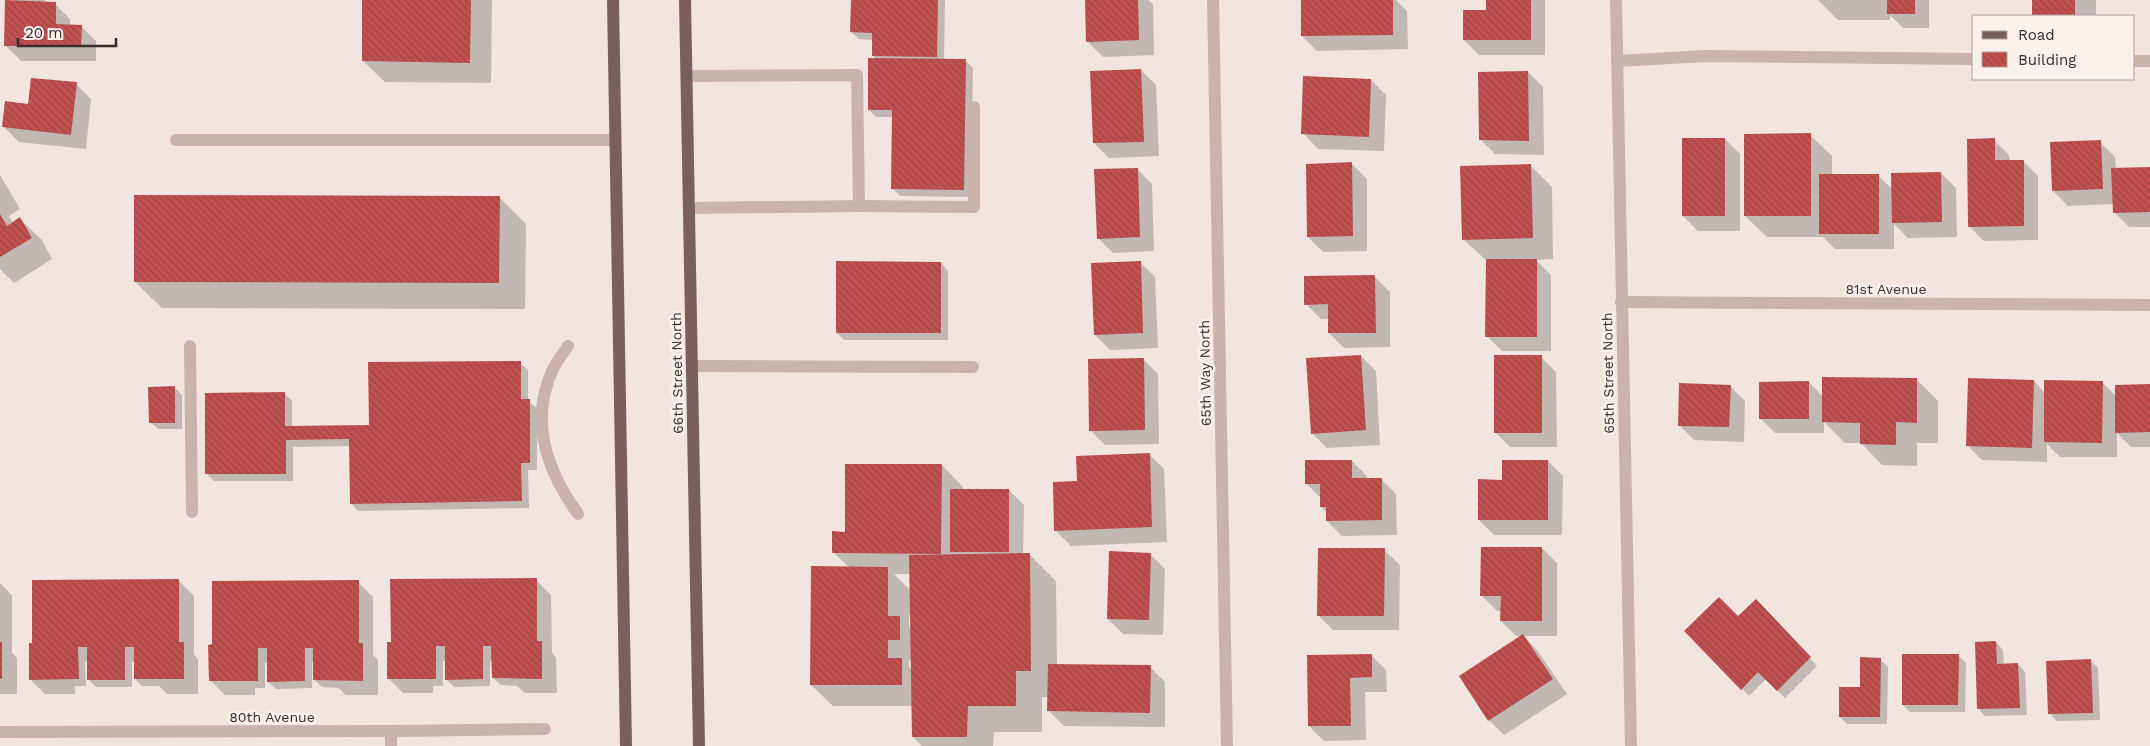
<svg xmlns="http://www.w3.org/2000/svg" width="2150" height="746" viewBox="0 0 2150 746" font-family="'Work Sans',sans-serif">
<defs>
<pattern id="building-back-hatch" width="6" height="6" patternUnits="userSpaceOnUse" patternTransform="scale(1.25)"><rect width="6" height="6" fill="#c05150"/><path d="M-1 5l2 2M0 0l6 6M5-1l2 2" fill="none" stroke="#9d4343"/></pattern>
</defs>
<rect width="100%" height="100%" fill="#f2e5e0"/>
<!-- shadow -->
<g fill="#0003" fill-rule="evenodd">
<polygon points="6,0 45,0 45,4 55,4 70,19 70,26 81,26 96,41 96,61 21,61 6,46"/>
<polygon points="364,0 492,0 491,83 385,82 363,61"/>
<polygon points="852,0 945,0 944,60 965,60 973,68 971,197 900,196 892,188 893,117 876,117 869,110 876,59 873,56 873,40 859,39 851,32"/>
<polygon points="1086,0 1148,0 1153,4 1154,55 1103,57 1088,42"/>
<polygon points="1302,0 1396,0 1407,11 1408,49 1317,51 1302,36"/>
<polygon points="1487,0 1545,0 1545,55 1479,55 1464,40 1487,11"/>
<polygon points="1818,0 1929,0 1929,28 1903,28 1890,15 1890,20 1838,20"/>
<rect x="2033" y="0" width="63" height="16"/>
<polygon points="1141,70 1156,85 1159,156 1109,158 1094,143"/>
<polygon points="1528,72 1543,87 1544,155 1495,154 1480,139"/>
<polygon points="1371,80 1386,95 1384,151 1318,149 1303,133"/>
<polygon points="76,84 91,99 86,149 19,142 4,127"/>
<polygon points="1810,135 1832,156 1832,176 1879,176 1892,189 1941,173 1956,188 1957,237 1908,238 1894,224 1894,249 1835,249 1823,237 1767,237 1745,216"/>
<polygon points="1725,139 1740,154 1740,231 1698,231 1683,216"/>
<polygon points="1994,140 2009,155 2010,161 2023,161 2038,176 2038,240 1984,241 1969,226"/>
<polygon points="2100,142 2115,157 2116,169 2150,168 2150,227 2129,227 2114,212 2114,204 2068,206 2053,191"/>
<polygon points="1352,164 1367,179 1367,251 1323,252 1308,237"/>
<polygon points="1530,165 1552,187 1553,259 1536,260 1551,275 1551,351 1502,351 1487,336 1487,261 1464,240"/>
<polygon points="1137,169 1152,184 1154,251 1113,253 1098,238"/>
<polygon points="0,175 20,209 9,216 13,223 20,219 42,240 52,259 14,283 0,269"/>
<polygon points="499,197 526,224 525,309 162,308 135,282"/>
<polygon points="1140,262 1155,277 1158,348 1110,350 1095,335"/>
<polygon points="941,263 948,271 948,340 844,340 837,333"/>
<polygon points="1375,277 1390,292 1390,347 1344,348 1329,333 1329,319 1321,319 1306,304"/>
<polygon points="1361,356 1376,371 1380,445 1327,448 1312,433"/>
<polygon points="1541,357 1556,372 1557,447 1510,447 1495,432"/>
<polygon points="1143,359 1158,374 1159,444 1105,445 1090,430"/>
<polygon points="520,363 528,370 528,401 537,408 537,470 528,470 529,508 358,511 351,503 350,446 293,447 293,481 214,481 207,474 285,394 292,401 292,427 370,426"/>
<polygon points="1969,379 2034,381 2045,393 2102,382 2116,396 2150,386 2150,447 2131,447 2117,433 2117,457 2060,457 2047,444 2047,462 1982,460 1967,445"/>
<polygon points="1917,380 1938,401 1938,443 1917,443 1917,466 1882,465 1861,443 1845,443 1824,422 1824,433 1775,433 1760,418 1809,382 1823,397"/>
<polygon points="1730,386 1745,401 1744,442 1694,440 1679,425"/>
<polygon points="174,387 182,395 182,429 158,429 150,422"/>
<polygon points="1149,454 1164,469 1167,542 1071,546 1056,531"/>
<polygon points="1352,461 1367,476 1367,479 1381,479 1396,494 1397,535 1342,536 1327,521 1327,513 1321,507 1321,498 1306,483"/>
<polygon points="1548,461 1563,476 1562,535 1494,535 1479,520 1503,481"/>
<path d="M942,465l21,22v3h46l15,15 -1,49h6l27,27 1,85 93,1 15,15v45l-101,-1 -15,-15v-14h-7v35h-48l-1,14h-71l-9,-9v-31h-80l-22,-21 38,-118 -16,-15 13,-19zM894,574h17v17zM909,615h2l1,15 -3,-3zM909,660l3,1v9l-3,-3z"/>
<polygon points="1542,548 1557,563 1557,636 1523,636 1537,650 1567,694 1504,735 1489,720 1522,636 1516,636 1501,621 1502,611 1497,611 1482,596"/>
<polygon points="1384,550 1400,565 1399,630 1333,630 1318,615"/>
<polygon points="1150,554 1165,569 1163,635 1123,634 1108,619"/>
<polygon points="536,580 551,595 552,653 556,658 557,693 525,693 517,686 501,685 493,678 493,661 490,661 490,686 454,687 446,679 446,661 443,661 443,686 433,686 433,693 403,693 388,678 388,644"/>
<polygon points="179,581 194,596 194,654 198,659 198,694 167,694 159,686 142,686 135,679 135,662 132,662 132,687 96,687 89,680 88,662 85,662 86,686 75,686 75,694 45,694 30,679 30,645"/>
<polygon points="358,582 373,597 373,655 378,660 378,695 346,695 339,688 322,687 315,680 315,663 312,663 312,688 276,689 268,682 268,663 265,663 265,688 255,688 255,695 225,695 210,680 209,646"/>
<polygon points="0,583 12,595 12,653 17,658 17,694 0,694"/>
<polygon points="1756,601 1817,666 1785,698 1766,679 1749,696 1686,631 1738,618"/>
<polygon points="1996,642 2003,650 2004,665 2018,664 2025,672 2027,715 1985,716 1978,708"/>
<polygon points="1371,655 1386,670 1387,692 1365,692 1366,740 1324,741 1309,726 1308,656"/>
<polygon points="1958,655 1966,663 1965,712 1910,712 1903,705"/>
<polygon points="1880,659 1888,667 1887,724 1847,724 1840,717"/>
<polygon points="2090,660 2098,668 2100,720 2057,721 2050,714"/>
</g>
<!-- building -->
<g fill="url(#building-back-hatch)">
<polygon points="5,0 56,2 56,24 82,25 81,46 4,46"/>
<polygon points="362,0 471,0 470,63 362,61"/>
<polygon points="851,0 938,0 937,57 872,56 872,33 850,32"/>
<polygon points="1085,0 1138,0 1139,40 1086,42"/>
<polygon points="1301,0 1393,0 1393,35 1301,36"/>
<polygon points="1486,0 1531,0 1531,40 1463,40 1463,10 1486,10"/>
<rect x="1887" y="0" width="28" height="14"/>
<rect x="2032" y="0" width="43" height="16"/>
<polygon points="868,58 966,59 964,190 891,189 892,110 868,110"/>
<polygon points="1141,69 1144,142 1093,143 1090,71"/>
<polygon points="1528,71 1529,141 1479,140 1478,72"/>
<polygon points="1303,76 1371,79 1369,137 1301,134"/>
<polygon points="31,78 77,82 71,135 2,127 5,101 28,104"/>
<polygon points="1811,133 1811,216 1744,216 1744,134"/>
<rect x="1682" y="138" width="43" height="78"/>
<polygon points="1995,138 1995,160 2024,160 2024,226 1968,227 1967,139"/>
<polygon points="2101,140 2103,189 2052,191 2050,142"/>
<polygon points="1352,162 1353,236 1307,237 1306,164"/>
<polygon points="1531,164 1533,238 1462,240 1460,166"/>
<polygon points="2150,167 2150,212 2113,213 2111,168"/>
<polygon points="1138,168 1140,237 1097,239 1094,169"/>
<polygon points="1941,172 1942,222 1892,223 1891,173"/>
<rect x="1819" y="174" width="60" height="60"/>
<polygon points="134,195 500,196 499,283 134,282"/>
<polygon points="0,214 7,226 20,217 32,238 0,257"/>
<polygon points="1486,259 1537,259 1537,337 1485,337"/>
<polygon points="836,261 941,262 941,333 836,333"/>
<polygon points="1141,261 1143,333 1094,335 1091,263"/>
<polygon points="1375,275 1376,333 1328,333 1328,304 1304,305 1304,276"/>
<polygon points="1361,355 1366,430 1311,434 1306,358"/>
<rect x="1494" y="355" width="48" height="78"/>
<polygon points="1144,358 1145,430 1089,431 1088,359"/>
<polygon points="521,361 521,399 530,399 530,463 521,463 522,501 350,504 349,439 286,440 286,474 205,474 205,393 285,392 285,426 369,425 368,362"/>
<polygon points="1822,377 1917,378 1917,423 1896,422 1896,445 1860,444 1860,423 1822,422"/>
<polygon points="1968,378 2034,380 2032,448 1966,446"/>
<polygon points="2044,380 2103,381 2102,443 2044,442"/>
<polygon points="1809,381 1809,419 1759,419 1759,382"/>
<polygon points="1679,383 1731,385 1729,427 1678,426"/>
<polygon points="2150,384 2150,432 2115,433 2115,385"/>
<polygon points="175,386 175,423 149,423 148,387"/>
<polygon points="1150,453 1152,527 1054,531 1053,482 1077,481 1076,456"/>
<polygon points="1305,460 1352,460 1352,478 1382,478 1382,520 1326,521 1326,507 1320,507 1320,484 1305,484"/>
<polygon points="1502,460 1548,460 1548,520 1478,520 1478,479 1502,480"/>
<polygon points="845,464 942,464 941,554 832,553 832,531 845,532"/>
<rect x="950" y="489" width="59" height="63"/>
<polygon points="1481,547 1542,547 1542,621 1500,621 1501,596 1480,596"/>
<polygon points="1318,548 1385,548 1384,616 1317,616"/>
<polygon points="1109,551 1151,553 1149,620 1107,619"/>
<polygon points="1030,553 1031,671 1016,671 1016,706 968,706 967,737 912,737 909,555"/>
<polygon points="811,566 888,567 888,616 900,616 900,640 888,640 888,658 902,658 902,685 810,685"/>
<polygon points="537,578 537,641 542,641 542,679 492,678 491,646 483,646 483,679 445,680 445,646 436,646 436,679 387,679 387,642 391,642 390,579"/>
<polygon points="179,579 179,642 184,642 184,679 134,679 134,647 125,647 125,680 87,680 87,647 78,647 79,679 29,680 29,643 32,643 32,580"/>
<polygon points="359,580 359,643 363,643 363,681 313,680 313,648 305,648 305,681 267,682 267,648 258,648 258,681 209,681 208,645 212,644 212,581"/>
<polygon points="1719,597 1738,616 1756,599 1811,657 1777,691 1758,672 1741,690 1684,631"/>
<polygon points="1523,634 1553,679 1488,721 1459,676"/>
<polygon points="1996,641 1997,664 2018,663 2020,708 1977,709 1975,642"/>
<rect x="0" y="642" width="2" height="37"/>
<polygon points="1372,654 1372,677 1350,678 1351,726 1308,726 1307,655"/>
<polygon points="1902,654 1959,654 1958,705 1902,705"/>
<polygon points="1860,657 1881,658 1880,717 1839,717 1839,687 1860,687"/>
<polygon points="2091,659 2093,713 2048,714 2046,661"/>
<polygon points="1048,664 1151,665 1150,713 1047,711"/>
</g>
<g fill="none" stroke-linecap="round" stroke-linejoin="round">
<!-- minor -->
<g stroke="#cab3ac" stroke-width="12">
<polyline points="1213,0 1227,746"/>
<polyline points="1616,0 1631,746"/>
<polyline points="1617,61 1706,56 1974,59"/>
<polyline points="2134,61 2150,61"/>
<polyline points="687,76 857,75 859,206 689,208"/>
<polyline points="176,140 615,140"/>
<polyline points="859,206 974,207 974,107"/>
<polyline points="1621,302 2150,305"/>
<polyline points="190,346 192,512"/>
<path d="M568,346c-5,7 -11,15 -15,23 -24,51 -6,102 25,145"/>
<polyline points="692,366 973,367"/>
<polyline points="391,731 391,746"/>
<polyline points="0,732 391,731 545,729"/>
</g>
<!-- major -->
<g stroke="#7a605d" stroke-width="12">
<polyline points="613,0 626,746"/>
<polyline points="685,0 699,746"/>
</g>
</g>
<g text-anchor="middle" stroke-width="5" stroke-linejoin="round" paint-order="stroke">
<!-- street labels -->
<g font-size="14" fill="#382c2b" stroke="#faf1ec">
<text x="1886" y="294">81st Avenue</text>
<text transform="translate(677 373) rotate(-91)" y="5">66th Street North</text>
<text transform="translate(1205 373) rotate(-91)" y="5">65th Way North</text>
<text transform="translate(1608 373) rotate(-91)" y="5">65th Street North</text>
<text x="272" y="722">80th Avenue</text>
</g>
</g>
<!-- legend -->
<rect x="1972" y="15" width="162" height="65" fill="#faf1ec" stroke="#aca29f"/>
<rect x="1982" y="31" width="25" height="8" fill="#7a605d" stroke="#aca29f"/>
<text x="2018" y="40" font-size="15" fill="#382c2b">Road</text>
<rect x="1982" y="52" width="25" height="15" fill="url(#building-back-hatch)" stroke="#aca29f"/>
<text x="2018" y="65" font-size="15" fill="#382c2b">Building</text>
<!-- scale -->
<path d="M18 38v8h98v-8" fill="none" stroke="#382c2b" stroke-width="2.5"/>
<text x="25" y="38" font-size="15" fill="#382c2b" stroke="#faf1ec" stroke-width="4" paint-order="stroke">20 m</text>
</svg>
